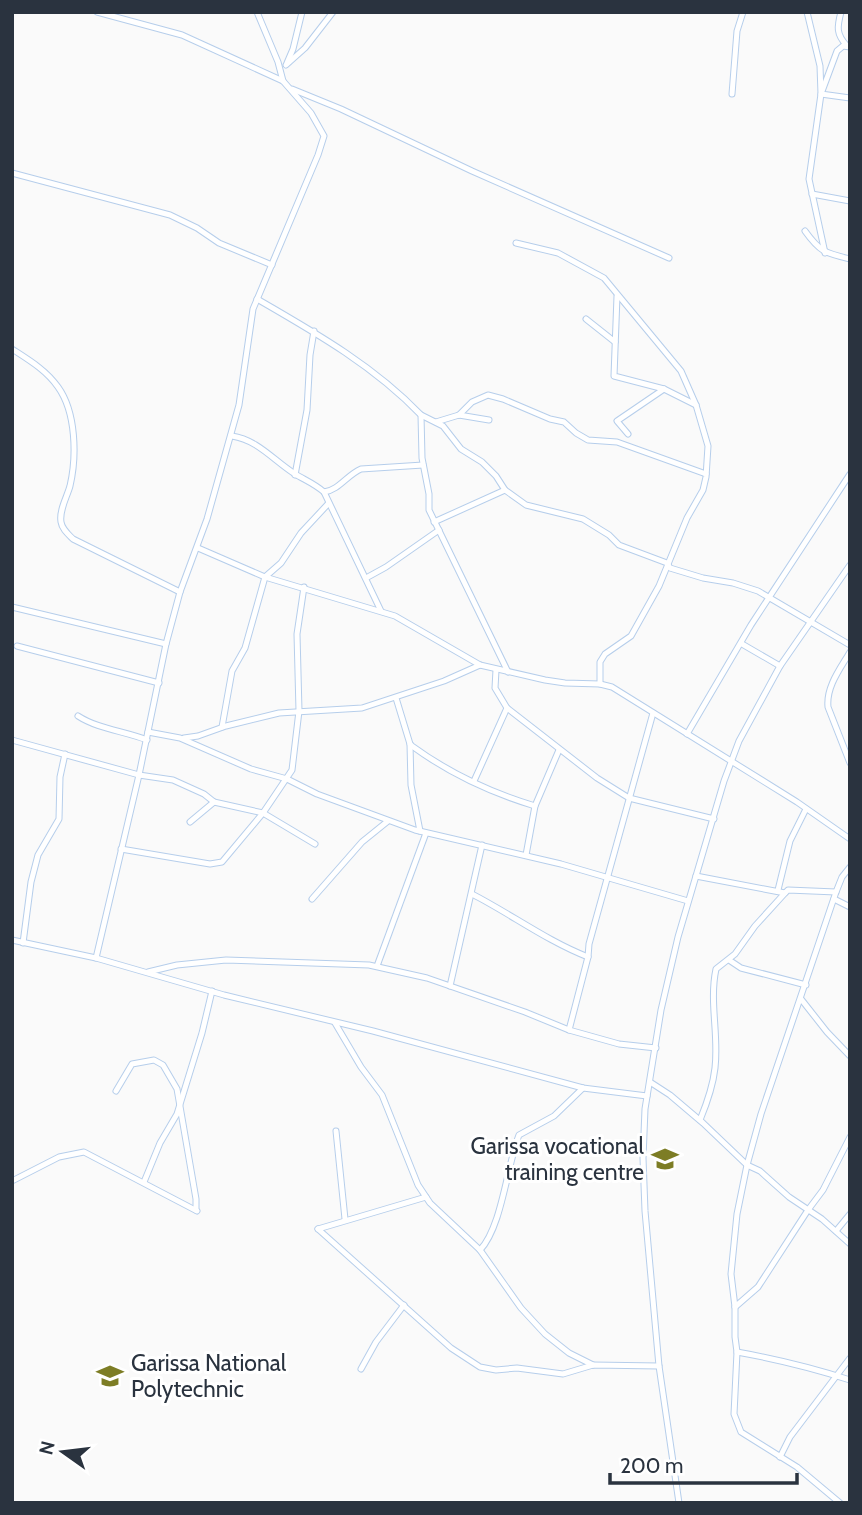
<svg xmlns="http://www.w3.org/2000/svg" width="862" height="1515" viewBox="0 0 862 1515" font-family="Cabin,sans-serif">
<rect width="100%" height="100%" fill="#fafafa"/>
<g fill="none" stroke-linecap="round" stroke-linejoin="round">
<defs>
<g id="street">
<polyline points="257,12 278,62 283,81"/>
<polyline points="807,12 820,66 821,94 809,179 825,253"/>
<path d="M841,12c-4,15 -5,22 6,34"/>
<polyline points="850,47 843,46 837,51 821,94 850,98"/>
<polyline points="287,63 293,49 302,12"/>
<polyline points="286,65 305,48 333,12"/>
<polyline points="292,89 341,109 472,171 669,258"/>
<polyline points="732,94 737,31 743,12"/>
<polyline points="12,173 170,215 197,228 219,243 272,265"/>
<polyline points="812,194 850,201"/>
<path d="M805,231c15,21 20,22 45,28"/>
<polyline points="516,243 558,253 604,278 681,371 696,405 708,446 706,477 703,490 687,518 659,586 631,636 605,654 600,662 600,684"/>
<polyline points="617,296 614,376 664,389 696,405"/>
<path d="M257,299c59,34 117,67 164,116l1,43 7,36v16l79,162"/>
<polyline points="586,319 615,342"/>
<path d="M12,349c17,11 34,21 46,38 18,25 19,69 12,99 -3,11 -11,24 -9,36 1,7 7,12 12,17l107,53"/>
<polyline points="421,415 443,426 461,449 482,462 496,476 505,490 434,522"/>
<polyline points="459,415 472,402 488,395 503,399 550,419 564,422 576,433 588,440 617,442 706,474"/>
<polyline points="436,422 459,415 489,420"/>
<polyline points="628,434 617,421 664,389"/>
<path d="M232,436c26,4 41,24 63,38 10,6 20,10 29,18l57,119"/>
<polyline points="295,475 307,410 310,355 314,331"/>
<polyline points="505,490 526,505 583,519 609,535 619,545 667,563 670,568 703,578 733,583 758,591 850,645"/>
<path d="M324,492c15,-2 23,-17 37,-23l62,-4"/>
<polyline points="198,548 265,577 395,616 480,665 545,680 565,683 600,684 612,687 797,802 850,839"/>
<polyline points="366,578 386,567 439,530"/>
<polyline points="12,607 166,644"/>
<polyline points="742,644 780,666"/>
<polyline points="17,646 159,683"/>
<path d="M850,652c-10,17 -24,35 -22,55l22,56"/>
<polyline points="496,670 495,688 507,708 597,778 629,798 714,819"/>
<path d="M396,698l14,46 2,2c37,27 80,47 123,60"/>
<path d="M78,716c20,13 46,15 69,24"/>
<polyline points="222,727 232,671 245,648 265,577 281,563 301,533 328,504"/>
<polyline points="148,732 180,738 251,769 287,779 317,794 415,830 561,864 688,901"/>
<polyline points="687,734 751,625 850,474"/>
<polyline points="184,738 198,736 226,726 279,713 362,708 444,681 480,665"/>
<polyline points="12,740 139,775 173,780 204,794 214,802 263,813 315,844"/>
<polyline points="410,744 411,785 420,831"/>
<polyline points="474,781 507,708"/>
<polyline points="190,822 214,802"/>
<polyline points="121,849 210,864 222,862 263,813 292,770 299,711 297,634 304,587"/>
<polyline points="526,855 535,806 559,750"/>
<polyline points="696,876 785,893 788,890 836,892"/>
<polyline points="778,890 790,841 806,809"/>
<path d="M472,894c39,20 75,47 116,63"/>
<polyline points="312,899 362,842 388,821"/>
<polyline points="834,899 850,907"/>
<polyline points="12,940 96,958 224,995 373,1031 583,1088 647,1096"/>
<polyline points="23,943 31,882 38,855 59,819 60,777 65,754"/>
<polyline points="96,958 139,775 166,644 180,592 207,519 239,405 253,309 318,155 324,136 311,113 283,81 182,35 97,12"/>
<polyline points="729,960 741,968 806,985"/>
<polyline points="377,966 426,833"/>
<polyline points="148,972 177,965 226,960 369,965 427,978 525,1012 569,1030 619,1044 656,1048"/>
<polyline points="450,986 482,845"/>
<polyline points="801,999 827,1032 850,1056"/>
<polyline points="335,1023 361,1067 382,1095 418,1185 430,1203 480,1250 521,1308 545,1334 569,1353 593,1365"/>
<polyline points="569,1030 588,957 589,944 653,713"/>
<polyline points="650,1082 670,1095 703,1123 747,1165 760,1171 789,1197 822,1219 850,1244"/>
<polyline points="116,1091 132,1064 154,1060 163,1065 177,1089 196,1199 196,1210"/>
<path d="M700,1120c7,-17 13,-34 15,-52 4,-33 -6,-66 1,-99l19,-15 20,-28 30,-33"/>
<polyline points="336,1131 345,1219"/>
<polyline points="12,1181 59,1157 84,1152 197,1211"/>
<polyline points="144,1182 160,1143 177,1114 202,1033 212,991"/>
<polyline points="318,1229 451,1348 480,1367 496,1370 517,1368 563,1374 593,1365 659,1366"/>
<polyline points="318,1229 426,1197"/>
<polyline points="836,1231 850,1214"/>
<path d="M480,1250c22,-23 27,-85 39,-115l35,-19 29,-28"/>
<polyline points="735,1307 758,1287 808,1210 823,1190 850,1137"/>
<path d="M737,1352c39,7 76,16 113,28"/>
<polyline points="361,1369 376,1342 404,1305"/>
<polyline points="780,1457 790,1437 850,1358"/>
<polyline points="679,1503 659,1366 645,1211 643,1158 645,1109 661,1010 678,937 724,781 739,741 780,666 850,565"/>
<polyline points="840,1503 797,1467 741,1432 734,1414 737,1352 735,1337 735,1307 731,1274 737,1214 747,1165 761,1114 836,892 842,877 850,867"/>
</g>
</defs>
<!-- street casing -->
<use href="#street" stroke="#b6ceeb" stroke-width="7"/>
<!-- street -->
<use href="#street" stroke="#fff" stroke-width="5"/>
</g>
<!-- icons -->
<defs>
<symbol id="university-bare" viewBox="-9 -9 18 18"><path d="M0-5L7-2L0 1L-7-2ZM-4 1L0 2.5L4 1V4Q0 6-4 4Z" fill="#7d7d25" stroke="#fff" stroke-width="2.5" paint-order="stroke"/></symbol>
</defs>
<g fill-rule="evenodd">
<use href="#university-bare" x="646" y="1140" width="38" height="38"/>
<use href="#university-bare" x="91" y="1357" width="38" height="38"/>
</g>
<g text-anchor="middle" stroke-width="6" stroke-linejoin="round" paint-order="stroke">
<!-- poi labels -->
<g font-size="23" fill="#2a333f" stroke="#fff" text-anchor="end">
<text x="644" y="1154">Garissa vocational<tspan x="644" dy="26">training centre</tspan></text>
<text x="131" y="1371" text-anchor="start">Garissa National<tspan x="131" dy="26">Polytechnic</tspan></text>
</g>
</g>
<!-- border -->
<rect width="862" height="1515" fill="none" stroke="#2a333f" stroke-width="28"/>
<!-- north arrow -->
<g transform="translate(63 1452) rotate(284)" stroke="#ffffff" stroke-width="5" paint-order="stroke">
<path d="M0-5L12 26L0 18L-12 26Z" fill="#2a333f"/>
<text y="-10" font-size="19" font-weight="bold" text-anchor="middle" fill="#2a333f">N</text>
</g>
<!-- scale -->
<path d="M610 1473v10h187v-10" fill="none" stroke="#2a333f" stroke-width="3.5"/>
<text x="620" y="1473" font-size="21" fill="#2a333f" stroke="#ffffff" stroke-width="5" paint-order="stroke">200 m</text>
</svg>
